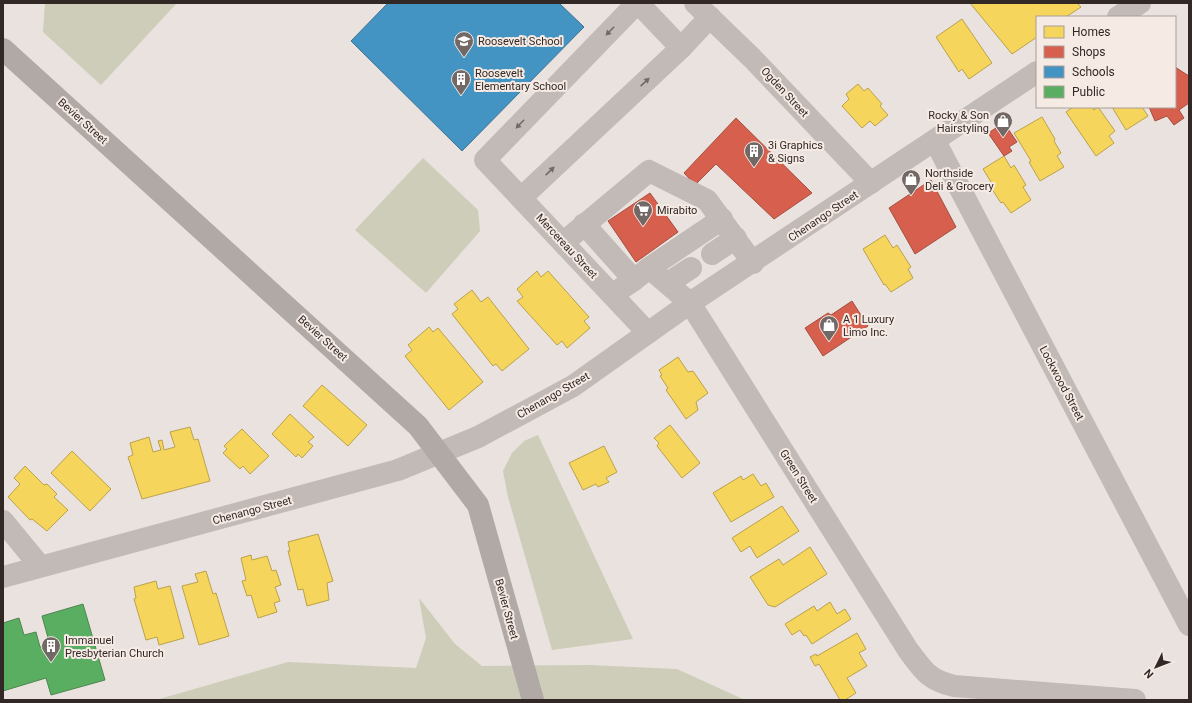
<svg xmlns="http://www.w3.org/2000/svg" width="1192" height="703" viewBox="0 0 1192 703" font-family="Roboto,sans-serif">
<rect width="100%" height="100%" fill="#e9e2de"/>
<!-- green -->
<g fill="#cdcdb9">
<polygon points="45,3 177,3 101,85 43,32"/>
<polygon points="423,158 478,210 480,231 426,293 355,230"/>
<polygon points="538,435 633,639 552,650 508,497 503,471 512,453 524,441"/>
<polygon points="419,598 455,644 482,666 589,665 677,669 745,700 156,700 288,662 416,668 426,638"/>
</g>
<!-- homes -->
<g fill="#f6d55c" stroke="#bba14c">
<polygon points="970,3 1077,3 1081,7 1066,17 1037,17 1037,37 1012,54"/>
<polygon points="962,19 992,63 969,79 962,69 959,72 936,37"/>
<polygon points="858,84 864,91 868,88 882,104 880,106 888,115 875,126 870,121 862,128 842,106 849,99 846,94"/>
<polygon points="1073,107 1092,107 1094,110 1098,107 1115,131 1109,136 1114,143 1096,156 1066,112"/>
<polygon points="1112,107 1142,107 1148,116 1126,130"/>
<polygon points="1042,117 1055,139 1054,141 1061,153 1057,156 1064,167 1040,181 1029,162 1031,161 1014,133"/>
<polygon points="1004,156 1011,168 1014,165 1026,185 1023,187 1031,200 1011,213 1003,202 1001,203 988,183 991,182 983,169"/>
<polygon points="885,235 893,248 897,245 911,267 908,269 913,278 891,292 885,284 884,285 863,249"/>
<polygon points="537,271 541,277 548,271 589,317 584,321 590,328 567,348 562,341 557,345 517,301 523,297 517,289"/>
<polygon points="472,290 481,302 488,297 529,349 502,371 496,364 493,366 452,314 458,309 454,304"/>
<polygon points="429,327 433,332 438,328 483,382 449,410 405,356 412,350 408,345"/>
<polygon points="678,357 688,372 693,371 708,393 696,402 698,410 686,419 666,390 668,388 660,376 662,375 659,370"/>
<polygon points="322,385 367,425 348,446 303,406"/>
<polygon points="290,414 314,437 308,442 313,446 302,458 298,454 296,457 272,434"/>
<polygon points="670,425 700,463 682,478 657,446 659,443 654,438"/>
<polygon points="190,427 194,440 198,439 210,481 142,499 128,457 133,455 130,443 149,437 153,452 161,450 158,441 162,440 164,450 175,447 170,432"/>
<polygon points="242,429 269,456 250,474 243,466 240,469 223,453 227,449 224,446"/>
<polygon points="604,446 617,472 606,478 609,482 598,487 596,484 583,490 569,463"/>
<polygon points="72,451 111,489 90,511 51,473"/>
<polygon points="25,466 44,485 47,484 57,494 54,497 68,510 47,531 32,519 30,520 8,497 20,484 14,478"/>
<polygon points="753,474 761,486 766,483 774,497 731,522 713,493 741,476 743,480"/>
<polygon points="782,506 799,531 757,558 750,546 741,552 732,538"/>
<polygon points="318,534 333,581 327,583 329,600 307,606 303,589 298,590 288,551 290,551 288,542"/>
<polygon points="810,547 827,574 775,607 768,605 750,577 779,559 783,565"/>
<polygon points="251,555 252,560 267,556 272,571 276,570 281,585 275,587 280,601 274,603 277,612 258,618 251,595 247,596 242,581 246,580 241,558"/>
<polygon points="206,571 213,594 216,593 229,636 199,645 182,586 198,582 195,574"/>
<polygon points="156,581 158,589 170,586 184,638 159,645 157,637 146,640 134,599 136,598 134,587"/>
<polygon points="830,602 837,614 845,609 851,619 812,644 806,635 804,636 800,630 792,635 785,624 814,606 817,611"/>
<polygon points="857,633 866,649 859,653 867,666 847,678 856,693 845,700 840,700 819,664 815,666 810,657 816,654 817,656"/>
</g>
<!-- shops -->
<g fill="#d6604d" stroke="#a54f41">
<polygon points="1175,67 1189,76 1189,103 1179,110 1184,118 1174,125 1167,116 1155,121 1149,107 1175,107"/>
<polygon points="736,118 812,193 774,219 716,164 695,185 684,173"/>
<polygon points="1004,123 1017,142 1009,147 1012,151 1004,156 988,133"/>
<polygon points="931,180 956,227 915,254 889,208"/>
<polygon points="650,193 678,232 636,262 608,221"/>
<polygon points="852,301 868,326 823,356 805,328 828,313 831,315"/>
</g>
<!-- schools -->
<polygon fill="#4393c3" stroke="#3e7394" points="388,3 559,3 584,27 462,151 351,41"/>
<!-- public -->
<polygon fill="#5aae61" stroke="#4e864f" points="83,604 105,680 51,695 46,678 3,691 3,623 19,618 24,635 36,632 40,647 50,645 42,616"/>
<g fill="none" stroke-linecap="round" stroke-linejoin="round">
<!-- minor -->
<g stroke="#c2bab7" stroke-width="22">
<polyline points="637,3 485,160 648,333"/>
<polyline points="638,3 681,48 710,17"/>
<polyline points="695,3 752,58 871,183"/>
<polyline points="1118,17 1140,3"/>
<polyline points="935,141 1189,625"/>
<polyline points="521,198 681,48"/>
<polyline points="584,224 634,280 622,288"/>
<polyline points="564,242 649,171 707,200 753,263"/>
<polyline points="712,254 736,238"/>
<polyline points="649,268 722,219"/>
<path d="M634,280l15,-12 41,35 218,347c15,20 20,30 46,36l181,14"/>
<polyline points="668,283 691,268"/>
<polyline points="3,521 40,566"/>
<polyline points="3,577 398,470 478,437 573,386 690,303 1037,72"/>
</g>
<!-- major -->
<polyline stroke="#b1a9a6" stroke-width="22" points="3,49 418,426 478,505 533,700"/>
</g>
<!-- one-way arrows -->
<defs><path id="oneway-solid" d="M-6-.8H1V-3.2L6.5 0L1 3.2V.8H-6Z"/></defs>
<g fill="#736a67">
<use href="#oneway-solid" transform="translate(610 31) rotate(134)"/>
<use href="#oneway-solid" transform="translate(645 82) rotate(-43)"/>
<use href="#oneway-solid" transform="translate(520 124) rotate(134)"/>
<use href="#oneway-solid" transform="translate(550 171) rotate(-43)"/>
</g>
<!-- icons -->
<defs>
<symbol id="school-pin" viewBox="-11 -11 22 30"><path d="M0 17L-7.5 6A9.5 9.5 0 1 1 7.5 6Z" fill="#726966" stroke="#f6ebe4"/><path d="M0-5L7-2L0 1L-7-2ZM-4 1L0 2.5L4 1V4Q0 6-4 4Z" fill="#fff"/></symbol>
<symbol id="building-pin" viewBox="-11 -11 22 30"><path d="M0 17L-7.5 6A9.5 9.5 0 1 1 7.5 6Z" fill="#726966" stroke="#f6ebe4"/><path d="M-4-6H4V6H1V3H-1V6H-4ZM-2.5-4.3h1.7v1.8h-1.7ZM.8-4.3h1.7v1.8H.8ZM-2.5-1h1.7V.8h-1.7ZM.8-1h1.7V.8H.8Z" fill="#fff"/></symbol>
<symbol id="shop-pin" viewBox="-11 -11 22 30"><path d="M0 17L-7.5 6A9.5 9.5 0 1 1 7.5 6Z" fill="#726966" stroke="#f6ebe4"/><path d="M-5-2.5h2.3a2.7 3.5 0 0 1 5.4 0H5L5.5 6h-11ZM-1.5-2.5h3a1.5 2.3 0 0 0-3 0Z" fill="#fff"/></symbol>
<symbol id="supermarket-pin" viewBox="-11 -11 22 30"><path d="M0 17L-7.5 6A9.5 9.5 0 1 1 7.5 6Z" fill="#726966" stroke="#f6ebe4"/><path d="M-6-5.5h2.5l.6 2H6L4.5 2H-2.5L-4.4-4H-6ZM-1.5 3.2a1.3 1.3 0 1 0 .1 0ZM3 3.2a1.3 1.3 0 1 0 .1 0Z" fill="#fff"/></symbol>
</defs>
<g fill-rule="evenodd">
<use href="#school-pin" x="453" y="30" width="22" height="30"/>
<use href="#building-pin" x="450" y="68" width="22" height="30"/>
<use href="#shop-pin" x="992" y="110" width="22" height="30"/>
<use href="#building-pin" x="743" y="140" width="22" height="30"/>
<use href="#shop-pin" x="900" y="168" width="22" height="30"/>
<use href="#supermarket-pin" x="632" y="199" width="22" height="30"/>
<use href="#shop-pin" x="818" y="314" width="22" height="30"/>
<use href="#building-pin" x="40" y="635" width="22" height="30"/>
</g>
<g text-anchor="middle" stroke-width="4" stroke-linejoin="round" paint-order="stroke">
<!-- poi labels -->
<g font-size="11" fill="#322826" stroke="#f6ebe4" text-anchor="start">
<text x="478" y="45">Roosevelt School</text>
<text x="475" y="77">Roosevelt<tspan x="475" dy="13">Elementary School</tspan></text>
<text x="989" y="119" text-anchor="end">Rocky &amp; Son<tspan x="989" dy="13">Hairstyling</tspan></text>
<text x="768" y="149">3i Graphics<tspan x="768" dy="13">&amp; Signs</tspan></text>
<text x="925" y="177">Northside<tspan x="925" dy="13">Deli &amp; Grocery</tspan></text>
<text x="657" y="214">Mirabito</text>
<text x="843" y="323">A 1 Luxury<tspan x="843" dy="13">Limo Inc.</tspan></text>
<text x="65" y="644">Immanuel<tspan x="65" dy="13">Presbyterian Church</tspan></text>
</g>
<!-- street labels -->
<g font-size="11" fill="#322826" stroke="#f6ebe4">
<text transform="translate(785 92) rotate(47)" y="4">Ogden Street</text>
<text transform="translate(83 121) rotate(42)" y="4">Bevier Street</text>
<text transform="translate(823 216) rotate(-34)" y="4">Chenango Street</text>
<text transform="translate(567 246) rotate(47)" y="4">Mercereau Street</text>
<text transform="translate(323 338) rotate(42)" y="4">Bevier Street</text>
<text transform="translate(1062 383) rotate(62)" y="4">Lockwood Street</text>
<text transform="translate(553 395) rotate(-30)" y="4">Chenango Street</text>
<text transform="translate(799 476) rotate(58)" y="4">Green Street</text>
<text transform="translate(252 510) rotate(-15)" y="4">Chenango Street</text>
<text transform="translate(507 609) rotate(75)" y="4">Bevier Street</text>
</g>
</g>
<!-- border -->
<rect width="1192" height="703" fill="none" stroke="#322826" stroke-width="8"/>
<!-- legend -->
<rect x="1036" y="16" width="140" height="92" fill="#f6ebe4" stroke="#a89d98"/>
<rect x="1044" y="26" width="20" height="12" fill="#f6d55c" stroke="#a89d98"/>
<text x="1072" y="36" font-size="12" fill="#322826">Homes</text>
<rect x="1044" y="46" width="20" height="12" fill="#d6604d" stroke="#a89d98"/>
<text x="1072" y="56" font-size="12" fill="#322826">Shops</text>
<rect x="1044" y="66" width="20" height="12" fill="#4393c3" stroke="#a89d98"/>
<text x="1072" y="76" font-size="12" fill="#322826">Schools</text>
<rect x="1044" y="86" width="20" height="12" fill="#5aae61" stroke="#a89d98"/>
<text x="1072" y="96" font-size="12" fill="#322826">Public</text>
<!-- north arrow -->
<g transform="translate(1156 667) rotate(227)" stroke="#f6ebe4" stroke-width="3" paint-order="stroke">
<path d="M0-3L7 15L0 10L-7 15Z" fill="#322826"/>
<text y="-6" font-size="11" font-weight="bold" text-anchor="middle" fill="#322826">N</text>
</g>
</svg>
